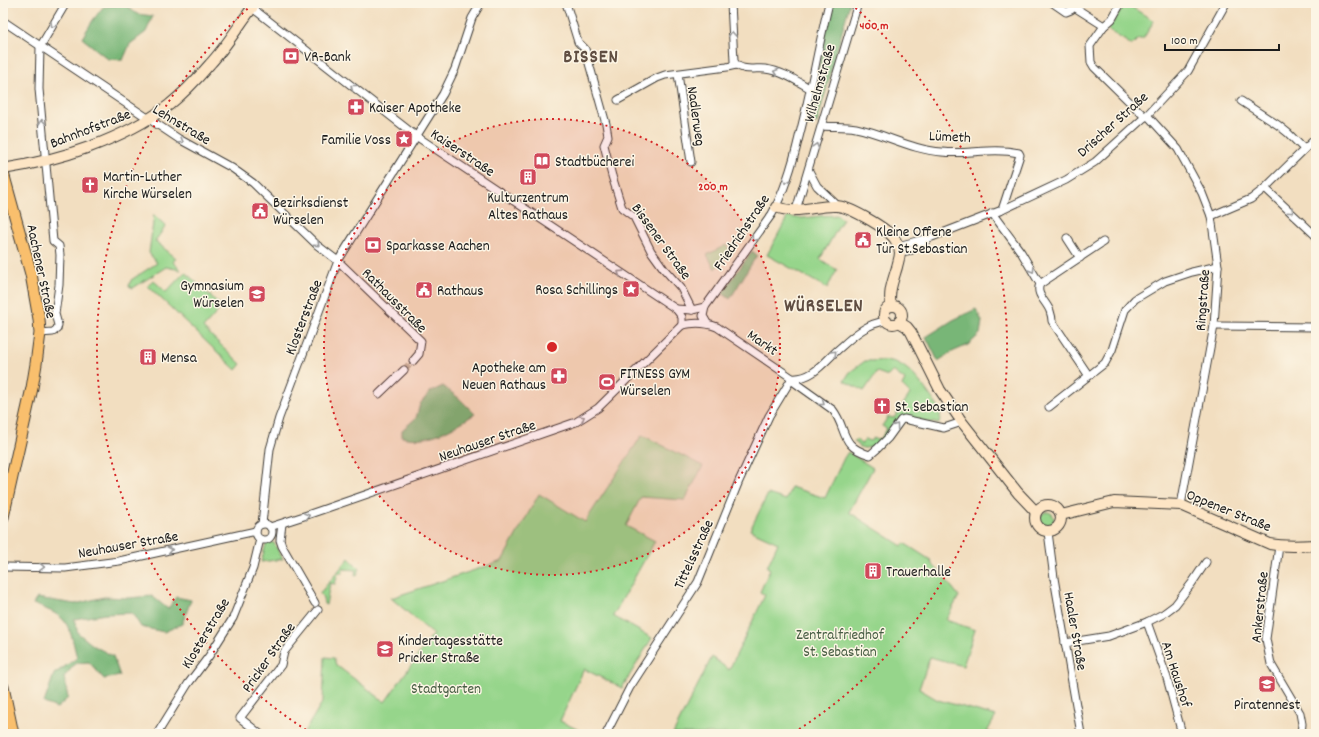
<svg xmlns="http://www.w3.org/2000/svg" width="1319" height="737" viewBox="0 0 1319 737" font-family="Dekko,sans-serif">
<rect width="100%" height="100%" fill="#fcf5e5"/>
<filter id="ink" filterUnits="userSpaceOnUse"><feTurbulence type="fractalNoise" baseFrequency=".025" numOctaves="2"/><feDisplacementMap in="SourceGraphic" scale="8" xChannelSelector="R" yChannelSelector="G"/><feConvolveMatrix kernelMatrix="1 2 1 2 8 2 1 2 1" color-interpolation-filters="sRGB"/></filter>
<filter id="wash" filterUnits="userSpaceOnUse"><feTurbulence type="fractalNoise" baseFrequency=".012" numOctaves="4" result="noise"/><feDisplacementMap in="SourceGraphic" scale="16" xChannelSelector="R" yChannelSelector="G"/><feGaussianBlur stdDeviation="0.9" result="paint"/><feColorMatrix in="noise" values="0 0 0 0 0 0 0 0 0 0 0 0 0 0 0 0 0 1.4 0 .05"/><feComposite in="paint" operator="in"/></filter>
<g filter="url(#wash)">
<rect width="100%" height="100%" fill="#f2dec0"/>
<!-- green -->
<g fill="#96d58b" stroke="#597854">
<polygon points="1125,3 1154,21 1143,39 1138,39 1132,45 1108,30"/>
<polygon points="154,215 166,226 155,241 176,258 173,262 181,270 166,267 133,288 129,286 131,280 157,263 149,253"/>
<path d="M837,215l6,4 -23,40 17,11 -10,18 -60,-33 21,-39c11,4 21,1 32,0 6,-1 11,0 17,-1z"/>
<polygon points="726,245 730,251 715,269 707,255"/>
<polygon points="185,272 222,307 203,328 241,364 236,370 148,286 153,280 166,292"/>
<path d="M865,361c9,0 18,-1 26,0 20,3 39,35 50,50l-2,13 -34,-7c-9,9 -27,32 -41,31 -4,0 -7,-4 -10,-7l2,-2 5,5 5,-5 4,2 4,-3 2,2 5,-2 6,-9 -5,-3 6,-9 6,1 16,-24 -8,-8 3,-6 -12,-9 -5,5 -11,-4 -13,19 -20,-10 6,-9z"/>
<polygon points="642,435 703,466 685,500 641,497 626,526 655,541 613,616 652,638 622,688 584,669 560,721 587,734 303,734 323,701 325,657 334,658 336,665 385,702 433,634 391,598 502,561 539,494 585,522"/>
<polygon points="848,452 873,468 849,512 902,546 904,543 932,561 931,563 939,571 959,596 946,620 975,630 963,666 930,657 919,689 938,700 996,716 987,732 993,733 993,734 673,734 712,657 729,670 765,595 760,592 770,569 767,567 778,543 750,530 768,494 786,500 791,487 825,498 844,458"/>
<circle cx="1047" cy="519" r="7"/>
<polygon points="269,542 274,543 283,559 261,562 266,544"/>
<polygon points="349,558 360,569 358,572 357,576 355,575 356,570 343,569 342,573 338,573 335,584 330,583 326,605 324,604 323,598 320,593"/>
</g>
<!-- forest -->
<g fill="#78b677" stroke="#4a694a">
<polygon points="833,3 850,3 817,123 811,121 815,110 810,109 822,52 820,50"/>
<polygon points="124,4 137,14 153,16 146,32 130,44 123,60 108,59 82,38 93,20 103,7"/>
<polygon points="752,251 757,255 730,299 722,293"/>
<polygon points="976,309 982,321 980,334 968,345 952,352 938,361 926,337 953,320"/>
<path d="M443,386l17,13 15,15c-21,13 -46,30 -73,23v-7l14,-12 4,-14 10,-12z"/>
<path d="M152,596l16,13 8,-12 15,3 -9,24 -18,8 -23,-5 -9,-14 -26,1 -32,5 4,14 16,13 19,10 7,20 -16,3 -15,-17 -13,1 -12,14 4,21 -11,10 -13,-5 10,-29 23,-16c-3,-11 -5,-26 -12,-36 -6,-9 -22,-14 -32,-18l4,-6 38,6 29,-7 24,1z"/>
</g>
</g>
<g filter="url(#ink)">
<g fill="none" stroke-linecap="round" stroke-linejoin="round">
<!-- street-tunnel -->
<polyline stroke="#c7b79f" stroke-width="7" stroke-dasharray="7 3.5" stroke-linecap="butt" points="404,370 413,361"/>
<defs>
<g id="street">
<polyline points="246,3 416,136 676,309 682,317 682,325"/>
<polyline points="566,3 578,42 585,49 606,124 608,136 604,145 612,176 622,208 634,217 651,251 664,269 681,288 692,310"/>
<path d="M731,3l3,58c5,11 21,7 31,8 17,2 32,12 46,20"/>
<polyline points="1053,3 1066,12 1071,10 1074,7 1104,26"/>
<polyline points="1121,3 1112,19 1104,26 1090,46 1091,62 1094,67 1145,117"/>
<polyline points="3,21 179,139 232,168 253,183 317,245 338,261 421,341 419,354 413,361"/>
<polyline points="678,74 691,162"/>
<polyline points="618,100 657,78 665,75 727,67 736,65"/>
<polyline points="1241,101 1278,125 1288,133 1304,149"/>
<polyline points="1147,115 1178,149 1202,193 1211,216 1218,266 1214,326 1181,505"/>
<path d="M822,126c11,1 23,0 34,2 29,6 56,22 86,24 26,3 49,-5 77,1l1,2 -18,55"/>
<polyline points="809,171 817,186 838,206"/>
<polyline points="1265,188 1316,236"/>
<polyline points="796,210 858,3"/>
<polyline points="992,213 1021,252 1040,284"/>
<polyline points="1211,216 1251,199 1265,188 1316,138"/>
<polyline points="1067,238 1080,258"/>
<polyline points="898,246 932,237 1002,210 1066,180 1095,162 1147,115 1188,71 1226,3"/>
<polyline points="900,252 912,250 926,241"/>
<polyline points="676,309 692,310 705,307"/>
<path d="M707,323l-4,-7 2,-9 67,-93c13,-24 21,-51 27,-77 12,-45 19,-90 30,-134"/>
<path d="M682,325c13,-3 23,-3 35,2l75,51c22,2 34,-19 49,-31 13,-12 27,-24 45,-26"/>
<polyline points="1214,326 1316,327"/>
<polyline points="40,333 53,332 57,329 58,325 55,314 59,285 60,255 59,246 53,241 39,89 40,47 66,3"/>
<path d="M1089,376l-37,-55c0,-4 -1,-7 -2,-10 -4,-10 -15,-17 -10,-27l63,-42"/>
<path d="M791,380l42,30c15,20 6,36 37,45l7,-6 11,-11 13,-18 3,-1 40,9 18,-6"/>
<polyline points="379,394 404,370"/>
<polyline points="1049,407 1105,363 1112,350 1125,310 1135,299 1165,281 1192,272 1218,266"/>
<polyline points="262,524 270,449 279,418 338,261 443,94 455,69 472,18 481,3"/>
<polyline points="282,524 280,540 282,546 315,603"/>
<circle cx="264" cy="532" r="8"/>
<polyline points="270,527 307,515 576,422 598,408 682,325"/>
<polyline points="1048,532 1054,578 1081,734"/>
<polyline points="1279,546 1266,639 1271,664 1300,713 1302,724 1301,734"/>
<polyline points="3,567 65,568 119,561 256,531"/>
<polyline points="1147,622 1167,678 1182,734"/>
<polyline points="1065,643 1109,636 1147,622 1163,614 1175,605 1192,583 1206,562"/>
<polyline points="157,734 188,684 209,656 233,618 253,568 260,539"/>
<polyline points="260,734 240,718 281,665 284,652 318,610"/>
<polyline points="606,734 630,687 698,582 739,481 769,416 792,378"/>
</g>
<g id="secondary">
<path d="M3,169c57,-9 120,-29 166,-64 15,-12 29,-27 41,-41 17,-18 30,-41 46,-61"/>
<path d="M776,207c20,8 40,-2 60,-1 13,0 50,22 58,32 3,4 5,10 6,14 0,6 -2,10 -3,15 -4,14 -9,25 -6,39"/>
<circle cx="893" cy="315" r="9"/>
<polyline points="899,322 907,327 911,332 940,390 962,422 1018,493 1036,512"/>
<circle cx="1048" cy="518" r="13"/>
<path d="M1061,515l53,-13 67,3 89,39c15,3 30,2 46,1"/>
</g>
<g id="primary">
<polyline points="3,173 31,274 39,319 40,333 36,364 32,388 3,517"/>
<polyline points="3,687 13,734"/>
</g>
</defs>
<!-- street casing -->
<use href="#street" stroke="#3c3935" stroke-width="9"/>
<!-- secondary casing -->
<use href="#secondary" stroke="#3c3935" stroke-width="12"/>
<!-- primary casing -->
<use href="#primary" stroke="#3c3935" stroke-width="13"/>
<!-- street -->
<use href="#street" stroke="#fff" stroke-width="7"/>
<!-- secondary -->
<use href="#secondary" stroke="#fde5c5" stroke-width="10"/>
<!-- primary -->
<use href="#primary" stroke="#f9bf6d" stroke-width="11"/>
</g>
<!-- one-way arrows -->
<defs><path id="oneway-chevron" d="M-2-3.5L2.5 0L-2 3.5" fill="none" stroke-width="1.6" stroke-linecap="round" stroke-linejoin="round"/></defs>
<g stroke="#999">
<use href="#oneway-chevron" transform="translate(53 25) rotate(120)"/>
<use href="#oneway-chevron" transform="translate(732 34) rotate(-93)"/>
<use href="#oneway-chevron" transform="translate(776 72) rotate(-164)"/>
<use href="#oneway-chevron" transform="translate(353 87) rotate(-142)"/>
<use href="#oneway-chevron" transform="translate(42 122) rotate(-95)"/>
<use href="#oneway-chevron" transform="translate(181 141) rotate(29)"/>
<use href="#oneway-chevron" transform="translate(816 146) rotate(-74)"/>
<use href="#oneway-chevron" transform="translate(786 181) rotate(112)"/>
<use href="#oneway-chevron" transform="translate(1291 211) rotate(43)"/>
<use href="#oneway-chevron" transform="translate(754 239) rotate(126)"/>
<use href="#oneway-chevron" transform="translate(317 244) rotate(42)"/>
<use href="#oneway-chevron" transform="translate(1032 270) rotate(59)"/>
<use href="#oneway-chevron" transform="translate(620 273) rotate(-147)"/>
<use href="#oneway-chevron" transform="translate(834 353) rotate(-45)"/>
<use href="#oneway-chevron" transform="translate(822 403) rotate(36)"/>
<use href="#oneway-chevron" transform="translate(582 418) rotate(-30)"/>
<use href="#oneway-chevron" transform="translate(896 426) rotate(-55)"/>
<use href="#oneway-chevron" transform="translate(307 516) rotate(-19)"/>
<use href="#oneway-chevron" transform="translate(170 550) rotate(-12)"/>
<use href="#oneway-chevron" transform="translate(42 567) rotate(1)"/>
</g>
</g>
<!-- distance rings -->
<circle cx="552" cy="347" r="228" fill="#d62828" fill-opacity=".12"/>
<g fill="none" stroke="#d62828" stroke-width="2" stroke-dasharray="2 4">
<circle cx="552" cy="347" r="228"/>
<path d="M311 733A455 455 0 0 1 253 4M851 4A455 455 0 0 1 793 733"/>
</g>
<!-- icons -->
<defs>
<symbol id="bank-square" viewBox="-11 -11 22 22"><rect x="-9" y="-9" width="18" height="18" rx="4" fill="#d1495b" stroke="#fcf5e5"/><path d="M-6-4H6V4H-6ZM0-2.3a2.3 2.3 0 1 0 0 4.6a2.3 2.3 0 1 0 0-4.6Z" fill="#fff"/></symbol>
<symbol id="pharmacy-square" viewBox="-11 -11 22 22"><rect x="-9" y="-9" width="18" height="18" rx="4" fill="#d1495b" stroke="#fcf5e5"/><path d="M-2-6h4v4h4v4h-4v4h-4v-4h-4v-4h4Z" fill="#fff"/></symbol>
<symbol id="sight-square" viewBox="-11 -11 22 22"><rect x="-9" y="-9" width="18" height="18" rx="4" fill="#d1495b" stroke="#fcf5e5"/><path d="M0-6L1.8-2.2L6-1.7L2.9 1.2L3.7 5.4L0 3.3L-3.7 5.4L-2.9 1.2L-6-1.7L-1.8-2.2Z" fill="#fff"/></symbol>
<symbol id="library-square" viewBox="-11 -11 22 22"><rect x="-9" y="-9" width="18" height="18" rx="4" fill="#d1495b" stroke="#fcf5e5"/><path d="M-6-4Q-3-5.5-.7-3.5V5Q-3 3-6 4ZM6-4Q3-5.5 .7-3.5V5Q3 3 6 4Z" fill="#fff"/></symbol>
<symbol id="building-square" viewBox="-11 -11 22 22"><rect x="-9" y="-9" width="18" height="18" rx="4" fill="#d1495b" stroke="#fcf5e5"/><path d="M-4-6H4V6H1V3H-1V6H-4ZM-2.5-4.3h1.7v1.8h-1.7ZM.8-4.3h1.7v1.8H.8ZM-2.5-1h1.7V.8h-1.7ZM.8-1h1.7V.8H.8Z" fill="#fff"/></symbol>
<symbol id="church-square" viewBox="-11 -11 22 22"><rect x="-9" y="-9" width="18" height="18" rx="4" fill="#d1495b" stroke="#fcf5e5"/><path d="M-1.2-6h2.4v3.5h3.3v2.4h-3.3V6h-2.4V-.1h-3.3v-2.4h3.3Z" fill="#fff"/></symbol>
<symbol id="civic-square" viewBox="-11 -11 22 22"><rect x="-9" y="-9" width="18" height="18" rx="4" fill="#d1495b" stroke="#fcf5e5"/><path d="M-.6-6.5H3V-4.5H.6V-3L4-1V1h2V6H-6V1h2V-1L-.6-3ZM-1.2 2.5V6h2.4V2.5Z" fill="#fff"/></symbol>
<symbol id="school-square" viewBox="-11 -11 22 22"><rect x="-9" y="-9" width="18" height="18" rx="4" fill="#d1495b" stroke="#fcf5e5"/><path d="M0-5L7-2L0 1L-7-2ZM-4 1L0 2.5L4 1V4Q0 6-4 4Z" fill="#fff"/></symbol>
<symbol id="stadium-square" viewBox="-11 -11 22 22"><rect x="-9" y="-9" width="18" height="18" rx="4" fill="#d1495b" stroke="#fcf5e5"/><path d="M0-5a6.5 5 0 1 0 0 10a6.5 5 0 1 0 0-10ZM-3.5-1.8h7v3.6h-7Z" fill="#fff"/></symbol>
</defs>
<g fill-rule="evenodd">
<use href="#bank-square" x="281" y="46" width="20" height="20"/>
<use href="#pharmacy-square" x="346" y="97" width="20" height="20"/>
<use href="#sight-square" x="394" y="129" width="20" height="20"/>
<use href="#library-square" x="532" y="151" width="20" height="20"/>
<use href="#building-square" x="518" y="167" width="20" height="20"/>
<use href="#church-square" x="80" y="175" width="20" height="20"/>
<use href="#civic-square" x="250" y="201" width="20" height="20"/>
<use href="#civic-square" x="853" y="230" width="20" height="20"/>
<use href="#bank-square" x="363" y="235" width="20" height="20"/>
<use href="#sight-square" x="621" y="279" width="20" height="20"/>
<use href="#civic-square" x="414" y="280" width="20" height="20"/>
<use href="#school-square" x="247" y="284" width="20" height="20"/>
<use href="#building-square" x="138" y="347" width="20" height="20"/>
<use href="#pharmacy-square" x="549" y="366" width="20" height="20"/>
<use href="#stadium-square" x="597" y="372" width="20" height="20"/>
<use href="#church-square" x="872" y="396" width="20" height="20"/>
<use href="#building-square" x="863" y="561" width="20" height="20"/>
<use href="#school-square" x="375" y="639" width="20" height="20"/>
<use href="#school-square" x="1257" y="674" width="20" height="20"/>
</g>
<g text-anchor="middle" stroke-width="3" stroke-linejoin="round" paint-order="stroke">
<!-- poi labels -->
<g font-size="15" fill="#1c1c1c" stroke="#fcf5e5" text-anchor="start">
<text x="304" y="61">VR-Bank</text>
<text x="369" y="112">Kaiser Apotheke</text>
<text x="391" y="144" text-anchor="end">Familie Voss</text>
<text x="555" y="166">Stadtbücherei</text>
<text x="103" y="181">Martin-Luther<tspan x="103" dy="17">Kirche Würselen</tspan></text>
<text x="528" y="202" text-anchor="middle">Kulturzentrum<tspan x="528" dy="17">Altes Rathaus</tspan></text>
<text x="273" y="207">Bezirksdienst<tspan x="273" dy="17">Würselen</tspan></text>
<text x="876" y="236">Kleine Offene<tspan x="876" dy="17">Tür St.Sebastian</tspan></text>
<text x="386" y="250">Sparkasse Aachen</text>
<text x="244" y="290" text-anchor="end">Gymnasium<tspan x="244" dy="17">Würselen</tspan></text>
<text x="618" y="294" text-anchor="end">Rosa Schillings</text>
<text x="437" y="295">Rathaus</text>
<text x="161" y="362">Mensa</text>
<text x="546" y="372" text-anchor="end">Apotheke am<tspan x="546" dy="17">Neuen Rathaus</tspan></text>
<text x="620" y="378">FITNESS GYM<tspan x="620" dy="17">Würselen</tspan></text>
<text x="895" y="411">St. Sebastian</text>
<text x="886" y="576">Trauerhalle</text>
<text x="398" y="645">Kindertagesstätte<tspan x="398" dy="17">Pricker Straße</tspan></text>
<text x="1267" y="709" text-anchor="middle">Piratennest</text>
</g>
<!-- street labels -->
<g font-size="15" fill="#1c1c1c" stroke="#fcf5e5">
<text transform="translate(819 83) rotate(-74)" y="5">Wilhelmstraße</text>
<text transform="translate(697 116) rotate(82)" y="5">Nadlerweg</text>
<text transform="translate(182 124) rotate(31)" y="5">Lehnstraße</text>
<text transform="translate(1112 124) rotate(-42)" y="5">Drischer Straße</text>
<text transform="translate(90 128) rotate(-21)" y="5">Bahnhofstraße</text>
<text transform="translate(950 136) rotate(3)" y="5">Lümeth</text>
<text transform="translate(463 152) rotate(34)" y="5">Kaiserstraße</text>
<text transform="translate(741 232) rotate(-56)" y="5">Friedrichstraße</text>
<text transform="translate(662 241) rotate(54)" y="5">Bissener Straße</text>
<text transform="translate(42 271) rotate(78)" y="5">Aachener Straße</text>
<text transform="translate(395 300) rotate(45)" y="5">Rathausstraße</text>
<text transform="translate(1202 300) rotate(-86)" y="5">Ringstraße</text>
<text transform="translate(303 317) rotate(-69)" y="5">Klosterstraße</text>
<text transform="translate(763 342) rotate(35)" y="5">Markt</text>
<text transform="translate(487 440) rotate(-19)" y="5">Neuhauser Straße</text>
<text transform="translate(1229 510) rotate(22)" y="5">Oppener Straße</text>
<text transform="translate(128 544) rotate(-10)" y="5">Neuhauser Straße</text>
<text transform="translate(693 554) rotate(-65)" y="5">Tittelsstraße</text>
<text transform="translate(1259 607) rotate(-84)" y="5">Ankerstraße</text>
<text transform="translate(1076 631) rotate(80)" y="5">Haaler Straße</text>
<text transform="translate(205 633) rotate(-59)" y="5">Klosterstraße</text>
<text transform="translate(268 657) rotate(-55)" y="5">Pricker Straße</text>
<text transform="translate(1177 674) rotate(72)" y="5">Am Haushof</text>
</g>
<!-- park labels -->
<g font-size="15" fill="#475d43" stroke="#fcf5e5">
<text x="840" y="639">Zentralfriedhof<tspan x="840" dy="17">St. Sebastian</tspan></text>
<text x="446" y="693">Stadtgarten</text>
</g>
<!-- district labels -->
<g font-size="19" font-weight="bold" letter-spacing="1" fill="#604e42" stroke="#fcf5e5">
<text x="591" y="62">BISSEN</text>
<text x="824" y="311">WÜRSELEN</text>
</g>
</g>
<circle cx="552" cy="347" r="6" fill="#d62828" stroke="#fcf5e5" stroke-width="2"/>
<g font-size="12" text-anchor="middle" font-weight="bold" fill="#d62828" stroke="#fcf5e5" stroke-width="3" stroke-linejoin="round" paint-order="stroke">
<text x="874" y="29">400 m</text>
<text x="713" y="190">200 m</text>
</g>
<!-- margin -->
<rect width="1319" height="737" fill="none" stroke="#fcf5e5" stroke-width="16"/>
<!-- scale -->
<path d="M1165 44v6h114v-6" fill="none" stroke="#1c1c1c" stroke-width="2"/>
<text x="1171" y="44" font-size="12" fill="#1c1c1c" stroke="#fcf5e5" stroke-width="3" paint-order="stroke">100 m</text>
</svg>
